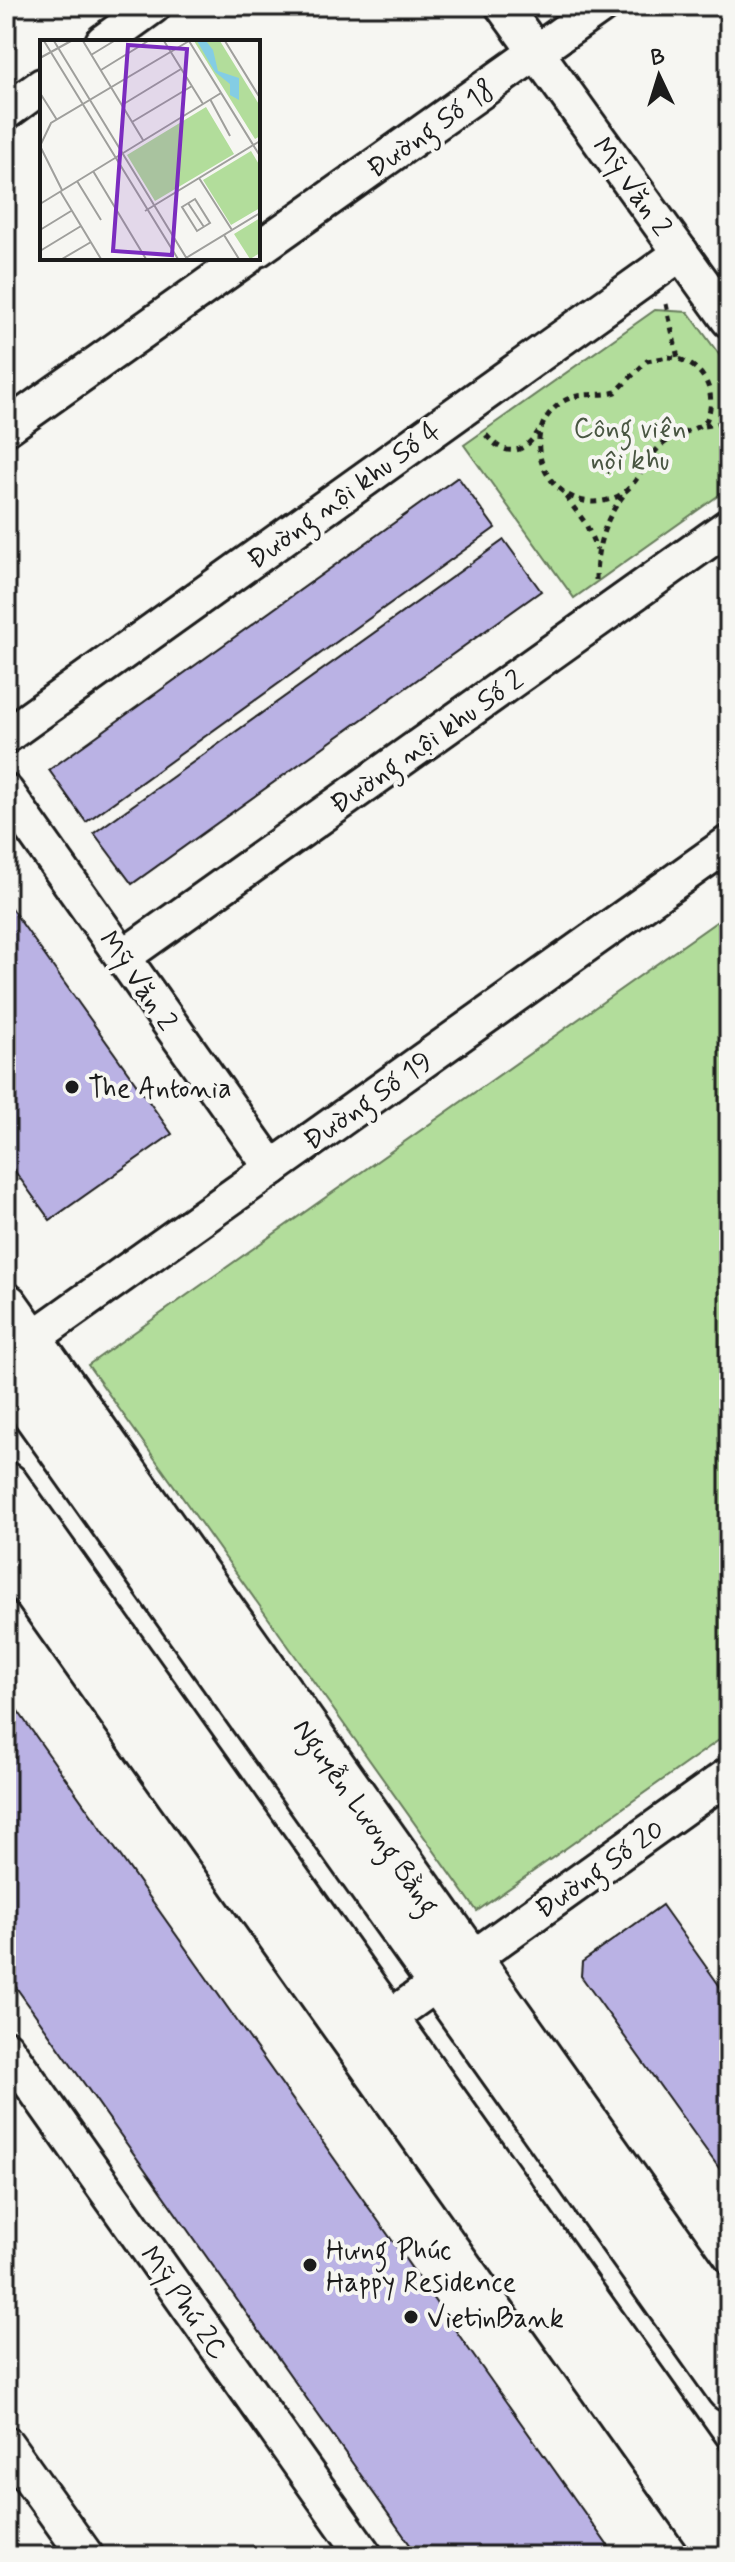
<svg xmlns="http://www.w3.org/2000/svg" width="735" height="2562" viewBox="0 0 735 2562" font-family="Mynerve,sans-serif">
<rect width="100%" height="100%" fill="#f6f6f2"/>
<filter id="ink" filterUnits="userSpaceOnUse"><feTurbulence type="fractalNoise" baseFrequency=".0125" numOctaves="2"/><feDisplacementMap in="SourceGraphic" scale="16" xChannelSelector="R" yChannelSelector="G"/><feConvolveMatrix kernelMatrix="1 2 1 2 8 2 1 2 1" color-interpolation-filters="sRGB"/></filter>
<g filter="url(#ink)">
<!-- green -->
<g fill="#b2dd9b" stroke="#677c5c" stroke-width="2">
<polygon points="655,310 688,312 729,368 729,488 574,598 464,445"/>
<polygon points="729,913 729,1733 477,1911 88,1365"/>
</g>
<!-- building -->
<g fill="#bab2e4" stroke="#1c1c1c" stroke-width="2">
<polygon points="458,477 495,528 86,822 49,770"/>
<polygon points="504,540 541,591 132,884 94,833"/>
<polygon points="6,901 172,1134 50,1220 6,1159"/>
<polygon points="6,1694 615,2556 418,2556 6,1973"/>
<polygon points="662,1905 729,1999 729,2182 581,1976 582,1962"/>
</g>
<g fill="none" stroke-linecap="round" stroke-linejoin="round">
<defs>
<g id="minor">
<polyline points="503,6 729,320"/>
<polyline points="103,42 153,6"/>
<polyline points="6,112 42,86"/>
<polyline points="258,249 601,6"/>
<polyline points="6,428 246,258"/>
<polyline points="6,736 681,253"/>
<polyline points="6,792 272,1168"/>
<polyline points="123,957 729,526"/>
<polyline points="12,1353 729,843"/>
<polyline points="368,2033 729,1775"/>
<polyline points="6,2048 365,2556"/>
<polyline points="6,2444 86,2556"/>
</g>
<g id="secondary">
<polyline points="6,1306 729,2325"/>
<polyline points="6,1372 729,2389"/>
<polyline points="6,1485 729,2501"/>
<polyline points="6,1550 722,2556"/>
</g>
</defs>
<!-- minor casing -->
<use href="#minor" stroke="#1c1c1c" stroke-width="40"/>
<!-- secondary casing -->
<use href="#secondary" stroke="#1c1c1c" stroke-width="50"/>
<!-- path -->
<g stroke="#1c1c1c" stroke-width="5" stroke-dasharray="6 6" stroke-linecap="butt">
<polyline points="666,304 678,358"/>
<path d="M668,357c33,3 52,34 38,64 -13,11 -30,13 -43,23 -20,16 -24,44 -49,54 -59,23 -105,-60 -52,-96 17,-11 36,-5 54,-10l31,-31z"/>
<polyline points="704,426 729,422"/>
<path d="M486,435c18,21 36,21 52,-3"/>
<polyline points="566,497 586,524 597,550"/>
<path d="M596,580c0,-31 8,-60 27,-84"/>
</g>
<!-- minor -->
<use href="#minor" stroke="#f6f6f2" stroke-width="34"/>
<!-- secondary -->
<use href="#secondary" stroke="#f6f6f2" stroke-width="44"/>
</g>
</g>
<!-- markers -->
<g fill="#1c1c1c" stroke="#f6f6f2" stroke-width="3">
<circle cx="72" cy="1087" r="8"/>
<circle cx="310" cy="2265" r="8"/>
<circle cx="411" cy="2317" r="8"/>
</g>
<g text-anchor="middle" stroke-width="8" stroke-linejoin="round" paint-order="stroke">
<!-- street labels -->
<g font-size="28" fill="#1c1c1c" stroke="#f6f6f2">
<text transform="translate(430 128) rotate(-35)" y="10">Đường Số 18</text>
<text transform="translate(633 186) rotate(54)" y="10">Mỹ Văn 2</text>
<text transform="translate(343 494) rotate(-36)" y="10">Đường nội khu Số 4</text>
<text transform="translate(426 741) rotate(-35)" y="10">Đường nội khu Số 2</text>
<text transform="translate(139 980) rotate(55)" y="10">Mỹ Văn 2</text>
<text transform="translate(367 1100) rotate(-35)" y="10">Đường Số 19</text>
<text transform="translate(367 1816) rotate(55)" y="10">Nguyễn Lương Bằng</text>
<text transform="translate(599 1868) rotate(-35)" y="10">Đường Số 20</text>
<text transform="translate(185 2302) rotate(55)" y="10">Mỹ Phú 2C</text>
</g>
<!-- park labels -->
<g font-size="28" fill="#495642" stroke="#f6f6f2">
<text x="630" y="437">Công viên<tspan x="630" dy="32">nội khu</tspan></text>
</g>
<!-- poi labels -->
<g font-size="28" fill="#1c1c1c" stroke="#f6f6f2" text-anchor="start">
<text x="88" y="1097">The Antonia</text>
<text x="326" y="2259">Hưng Phúc<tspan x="326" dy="32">Happy Residence</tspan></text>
<text x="427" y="2327">VietinBank</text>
</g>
</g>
<!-- overview -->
<g transform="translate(40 40)">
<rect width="220" height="220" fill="#f6f6f2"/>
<path d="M154,1h26l40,65v30l-5,3zM166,67l28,47 -79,47 -28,-46zM211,111l9,15v42l-29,17 -28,-45zM220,178v35l-10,6 -16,-25z" fill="#b2dd9b"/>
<path d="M157,1h9l7,9 5,21 21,7v22l-9,-5v-11l-15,-12z" fill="#84cde4"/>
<path fill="none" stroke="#9f9f9c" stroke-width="2" d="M4,1l134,218M14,1l133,218M43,1l60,99M124,1l39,63M149,1l71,115M185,1l35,57M51,15l23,-14M0,18l31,-17M61,30l47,-29M0,53l17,27M170,59l20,37M82,65l59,-36M92,82l60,-36M0,106l11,-23 138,-82M0,106l22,44M53,131l53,88M159,138l33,52M37,141l24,39M20,151l41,68M155,159l15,24 -13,8 -15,-24zM148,163l16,24M0,164l181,-111M105,171l115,-70M0,190l31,-19M184,195l15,24M0,211l41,-25M146,218l74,-45M22,219l29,-17"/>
<path fill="#7b2cbf" fill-opacity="0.15" stroke="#7b2cbf" stroke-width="4" d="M88,5l59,4 -15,206 -59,-4z"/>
<rect width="220" height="220" fill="none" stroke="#1c1c1c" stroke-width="4"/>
</g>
<!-- margin -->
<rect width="735" height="2562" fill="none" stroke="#f6f6f2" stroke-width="32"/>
<rect x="16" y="16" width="703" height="2530" fill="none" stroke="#1c1c1c" stroke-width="3" filter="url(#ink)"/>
<!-- north arrow -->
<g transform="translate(659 76) rotate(356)" stroke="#f6f6f2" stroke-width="6" paint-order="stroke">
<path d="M0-6L14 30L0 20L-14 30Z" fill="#1c1c1c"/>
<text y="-12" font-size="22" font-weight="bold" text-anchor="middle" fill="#1c1c1c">B</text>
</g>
</svg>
